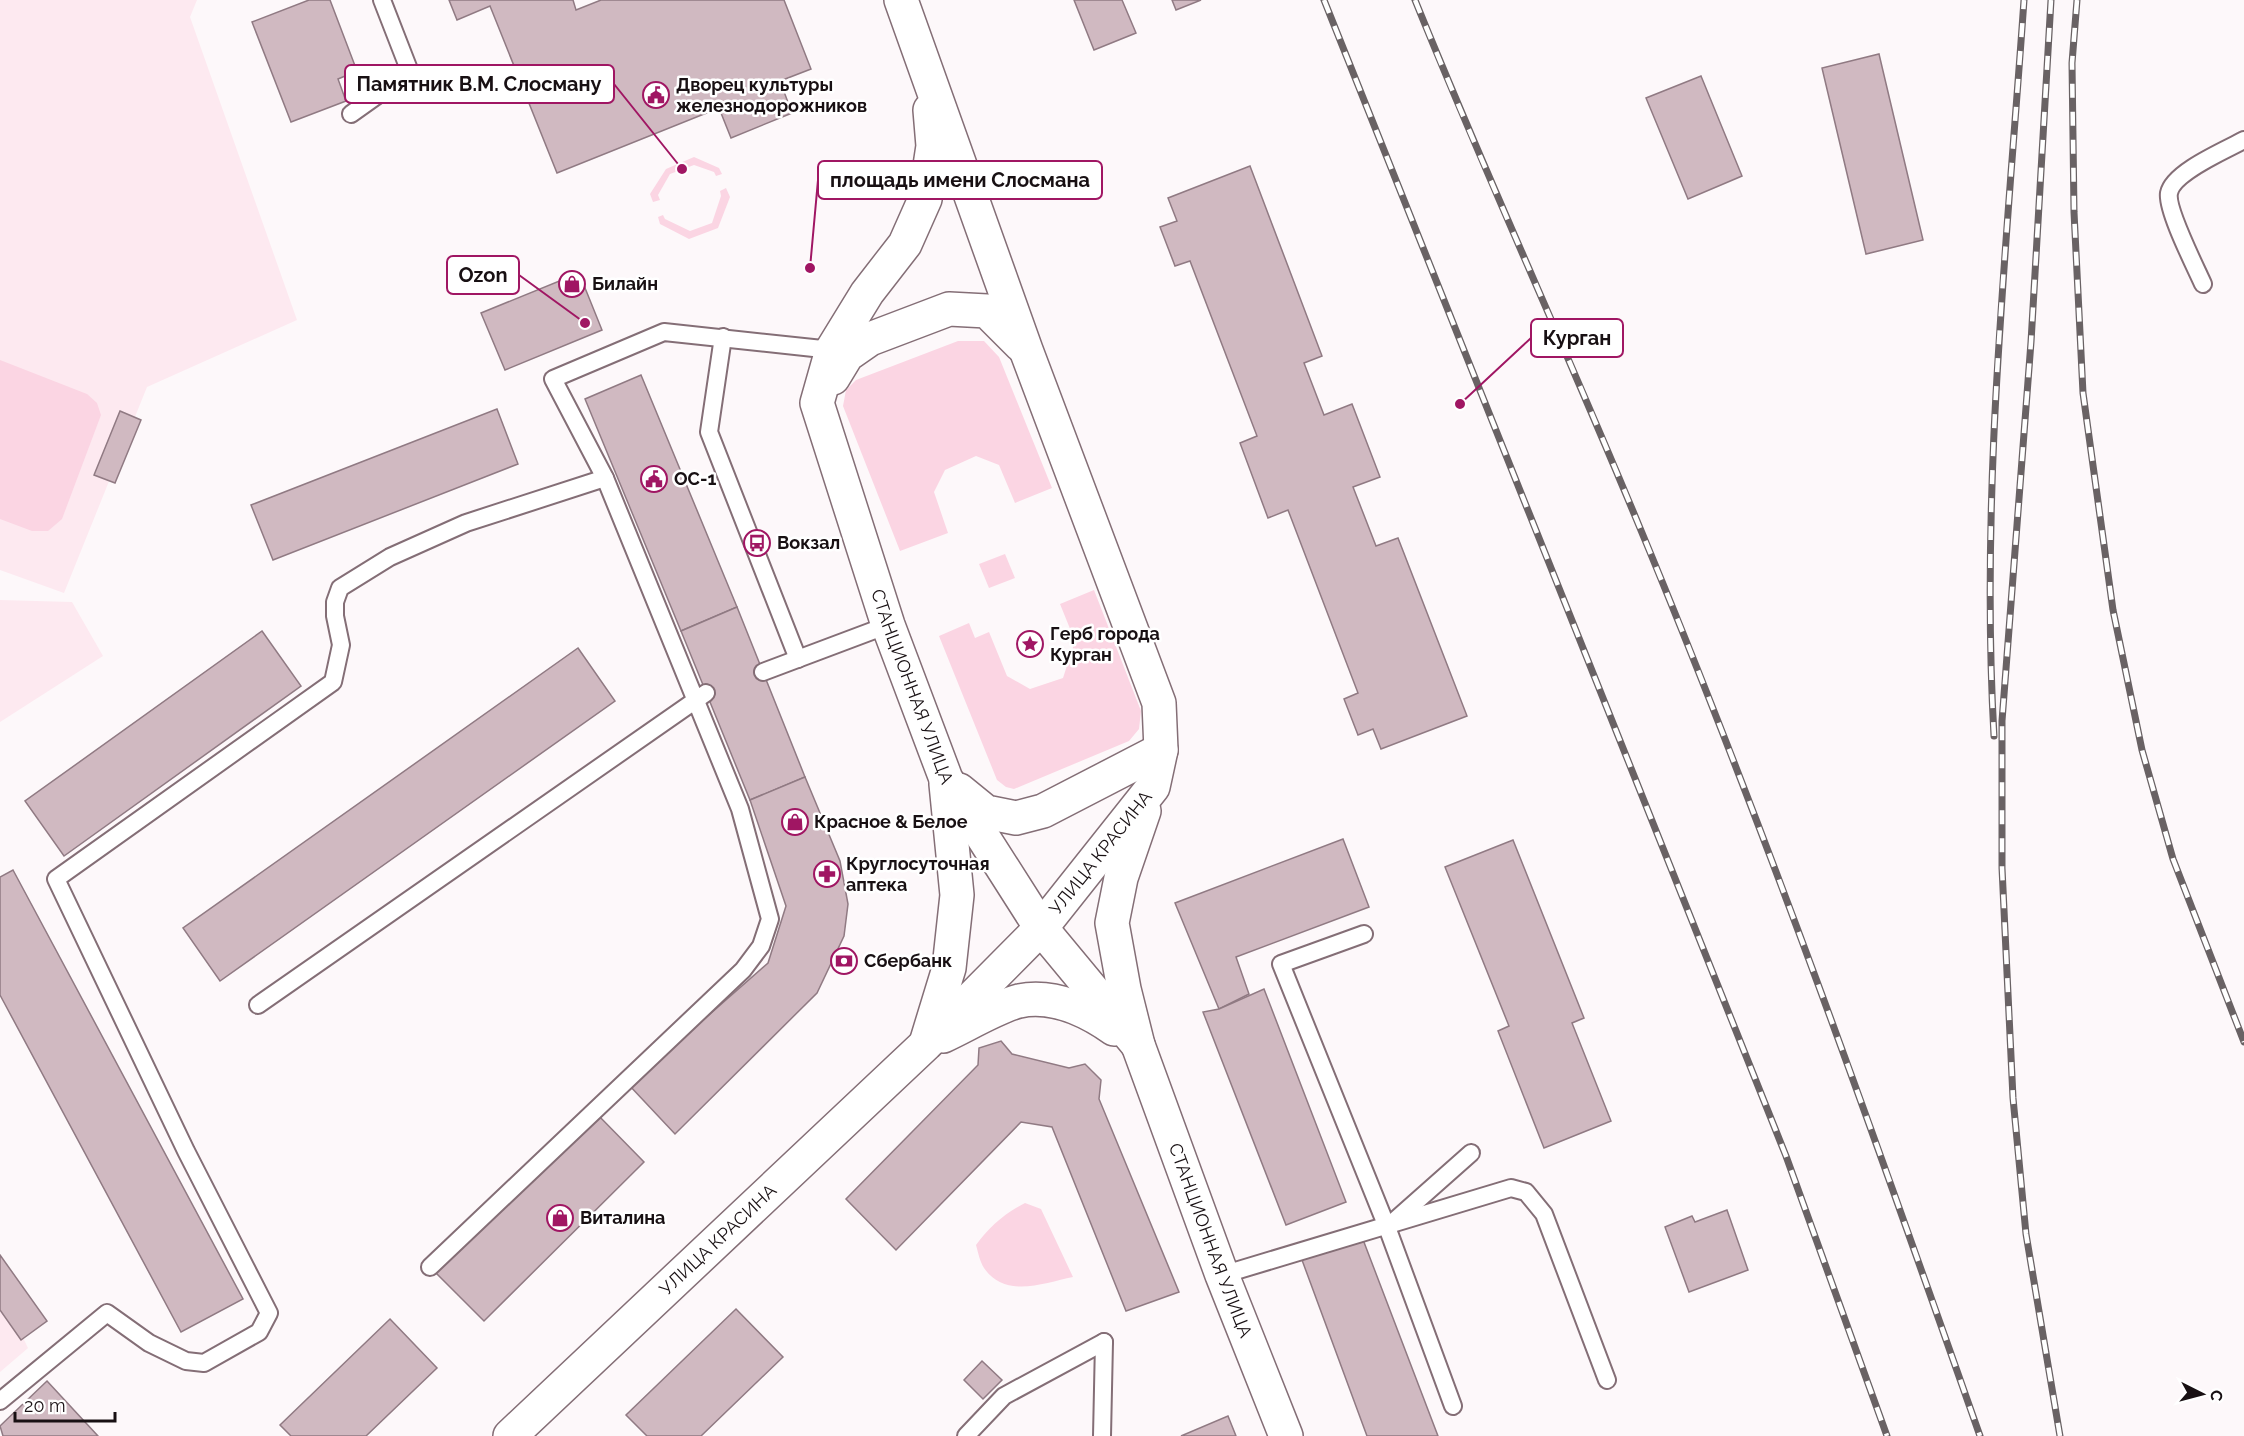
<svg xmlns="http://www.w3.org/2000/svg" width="2244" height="1436" viewBox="0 0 2244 1436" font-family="Raleway,sans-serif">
<rect width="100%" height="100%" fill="#fdf8fa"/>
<!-- built -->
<g fill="#fde9f0">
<polygon points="0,0 197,0 190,17 297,320 147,387 64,593 0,570"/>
<polygon points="0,600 72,602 103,656 0,722"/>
<polygon points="0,1291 28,1348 0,1372"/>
</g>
<!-- green -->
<g fill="#fbd5e3">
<polygon points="694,157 719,168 722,174 716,176 714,172 694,165 670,174 658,195 660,200 653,202 650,194 666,169"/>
<polygon points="726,188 730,197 718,228 689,239 660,224 658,217 663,215 665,219 690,231 712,223 721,196 720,191"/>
<polygon points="958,341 984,341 999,357 1052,488 1015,503 999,465 976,456 945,470 934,492 948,533 900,551 843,406 846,390 856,380"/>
<polygon points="0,360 87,394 97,403 101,415 62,519 48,531 32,531 0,519"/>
<polygon points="1005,554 1015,578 989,588 979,564"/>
<polygon points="1094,590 1141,711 1139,729 1129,741 1014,789 1006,787 997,780 939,636 969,623 975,638 989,632 1007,676 1030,689 1063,678 1075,641 1060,604"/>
<path d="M1025,1203l16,6 32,68c-29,6 -68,22 -89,-9 -4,-6 -6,-16 -8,-23 13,-18 29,-32 49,-42z"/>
</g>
<!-- building -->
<g fill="#d0b9c1" stroke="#907a83" stroke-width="1.5">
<polygon points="309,0 330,0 357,71 338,79 346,101 291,122 252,22"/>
<polygon points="449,0 573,0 576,10 601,0 784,0 811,69 780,81 792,113 731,138 719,108 557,173 490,6 457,20"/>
<polygon points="1074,0 1122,0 1136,33 1094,50"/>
<polygon points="1172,0 1201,0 1176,10"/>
<polygon points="1879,54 1923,240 1866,254 1822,68"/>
<polygon points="1701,76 1742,176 1688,199 1646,98"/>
<polygon points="1250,166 1322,356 1304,363 1324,415 1352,404 1380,477 1353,487 1376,546 1398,538 1467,716 1381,749 1373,729 1358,735 1344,699 1358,693 1288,510 1268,518 1240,443 1257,436 1190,261 1175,266 1160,227 1177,221 1168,198"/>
<polygon points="579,273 602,330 505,370 481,313"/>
<polygon points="641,375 737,607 681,631 585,399"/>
<polygon points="497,409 518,464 273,560 251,505"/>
<polygon points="120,411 141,420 115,483 94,475"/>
<polygon points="737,607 805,777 750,800 681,631"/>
<polygon points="262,631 301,686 64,856 25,801"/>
<polygon points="578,648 615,701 220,981 183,928"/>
<polygon points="805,777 840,861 848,904 844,936 817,993 675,1134 629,1085 768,963 786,906 750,800"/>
<polygon points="1343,839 1369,907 1236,957 1249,994 1219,1009 1175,903"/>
<polygon points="1513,840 1584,1018 1572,1023 1611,1121 1544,1148 1498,1031 1509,1026 1445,867"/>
<polygon points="13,870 243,1299 181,1332 0,995 0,877"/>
<polygon points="1264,989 1346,1202 1286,1225 1203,1012 1219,1009"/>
<polygon points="1001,1041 1012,1054 1069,1068 1085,1064 1101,1080 1099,1099 1179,1292 1126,1311 1052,1127 1021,1122 896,1250 846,1199 978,1065 979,1048"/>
<polygon points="595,1112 644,1162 484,1321 434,1271"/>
<polygon points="1727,1210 1748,1270 1689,1292 1665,1227 1692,1216 1695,1222"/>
<polygon points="1362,1237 1438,1436 1367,1436 1302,1260"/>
<polygon points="0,1255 47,1321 21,1340 0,1310"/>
<polygon points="736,1309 783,1357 701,1436 647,1436 626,1415"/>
<polygon points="390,1319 437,1368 366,1436 291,1436 280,1425"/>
<polygon points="982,1361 1002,1380 983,1399 964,1380"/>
<polygon points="47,1381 98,1436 3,1436 0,1426"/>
<polygon points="1228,1416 1236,1436 1181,1436"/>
</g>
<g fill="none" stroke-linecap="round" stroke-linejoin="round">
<defs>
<g id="service">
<polyline points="351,114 410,72 382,0"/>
<path d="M2203,284c-8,-18 -37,-75 -34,-91 4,-21 57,-43 75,-53"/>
<polyline points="723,337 709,432 798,659"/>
<polyline points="763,672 888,625"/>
<polyline points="1364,934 1281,964 1387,1227 1453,1406"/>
<polyline points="258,1005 706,693"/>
<polyline points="1392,1223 1471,1153"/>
<polyline points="430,1267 743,970 761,946 770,919 740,809 605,478 553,379 664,332 832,350"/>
<polyline points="1222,1275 1511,1188 1526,1192 1544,1214 1607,1380"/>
<polyline points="0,1401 107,1313 149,1343 186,1361 204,1363 259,1332 269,1313 186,1151 56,879 333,682 341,645 335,616 335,602 340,588 390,557 466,523 605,478"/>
<polyline points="966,1436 1004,1396 1104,1342"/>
<polyline points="1102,1436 1104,1342"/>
</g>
<g id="secondary">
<path id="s1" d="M930,110l3,36 -8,53 -20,45 -38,49 -35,57 -15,53 71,222 58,154 95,149 97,117"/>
<polyline points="833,378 847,355 870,339 949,309 987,311 1021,345"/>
<polyline points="959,790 986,812 1016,818 1043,811 1161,750"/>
<path id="s2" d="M1144,811l-23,67 -9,45 12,66 14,56 84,230 64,161"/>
<path d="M943,1036c22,-10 55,-30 76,-35 35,-7 68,9 95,28"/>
<polyline points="927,1040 949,968 957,895 946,784"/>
<path id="s3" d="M510,1436l416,-392 115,-116 112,-141 8,-37 -2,-47 -133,-353 -125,-350"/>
</g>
</defs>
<!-- service casing -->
<use href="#service" stroke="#846e76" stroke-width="20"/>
<!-- secondary casing -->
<use href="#secondary" stroke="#846e76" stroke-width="36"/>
<!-- service -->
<use href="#service" stroke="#fff" stroke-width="16"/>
<!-- secondary -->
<use href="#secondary" stroke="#fff" stroke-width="33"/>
<defs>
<g id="rail">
<polyline points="1324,0 1786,1156 1887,1436"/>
<path d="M1415,0c72,178 152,351 225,528 124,298 233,604 340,908"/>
<polyline points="2051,0 2031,342 2002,721 2002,868 2013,1098 2026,1234 2060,1436"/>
<polyline points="2077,0 2072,63 2074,212 2083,393 2113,610 2142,750 2173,859 2244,1042"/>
<path d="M1994,736c-14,-245 13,-491 30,-736"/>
</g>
</defs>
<!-- rail casing -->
<use href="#rail" stroke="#696264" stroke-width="7"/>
<!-- rail -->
<use href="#rail" stroke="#fff" stroke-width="4.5" stroke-dasharray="14" stroke-linecap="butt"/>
</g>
<!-- icons -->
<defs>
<symbol id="civic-ring" viewBox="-11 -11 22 22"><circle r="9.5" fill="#fff" stroke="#a01663" stroke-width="1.5"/><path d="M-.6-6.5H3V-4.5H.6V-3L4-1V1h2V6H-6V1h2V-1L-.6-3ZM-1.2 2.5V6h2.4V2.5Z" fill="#a01663"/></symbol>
<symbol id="shop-ring" viewBox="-11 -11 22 22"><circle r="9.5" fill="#fff" stroke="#a01663" stroke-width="1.5"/><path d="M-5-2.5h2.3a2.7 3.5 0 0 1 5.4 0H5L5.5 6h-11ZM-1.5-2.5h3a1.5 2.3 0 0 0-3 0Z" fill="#a01663"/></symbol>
<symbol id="bus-ring" viewBox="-11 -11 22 22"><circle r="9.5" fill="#fff" stroke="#a01663" stroke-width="1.5"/><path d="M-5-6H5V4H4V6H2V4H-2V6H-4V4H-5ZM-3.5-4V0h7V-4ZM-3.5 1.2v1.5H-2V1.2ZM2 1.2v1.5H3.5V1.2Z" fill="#a01663"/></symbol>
<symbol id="sight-ring" viewBox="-11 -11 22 22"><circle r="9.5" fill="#fff" stroke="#a01663" stroke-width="1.5"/><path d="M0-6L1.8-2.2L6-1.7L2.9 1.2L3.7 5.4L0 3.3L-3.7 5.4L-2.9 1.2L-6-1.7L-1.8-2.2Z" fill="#a01663"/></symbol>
<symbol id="pharmacy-ring" viewBox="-11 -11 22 22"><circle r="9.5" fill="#fff" stroke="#a01663" stroke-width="1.5"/><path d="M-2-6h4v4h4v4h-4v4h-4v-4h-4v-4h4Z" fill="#a01663"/></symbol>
<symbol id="bank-ring" viewBox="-11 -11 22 22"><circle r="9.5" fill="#fff" stroke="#a01663" stroke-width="1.5"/><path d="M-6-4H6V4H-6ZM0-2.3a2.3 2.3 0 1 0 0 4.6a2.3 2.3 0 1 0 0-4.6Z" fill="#a01663"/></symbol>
</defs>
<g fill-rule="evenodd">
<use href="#civic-ring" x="641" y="80" width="30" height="30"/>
<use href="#shop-ring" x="557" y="269" width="30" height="30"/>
<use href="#civic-ring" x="639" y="464" width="30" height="30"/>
<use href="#bus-ring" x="742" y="528" width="30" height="30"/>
<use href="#sight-ring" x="1015" y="629" width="30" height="30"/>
<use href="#shop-ring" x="780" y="807" width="30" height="30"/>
<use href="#pharmacy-ring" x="812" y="859" width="30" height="30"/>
<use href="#bank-ring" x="829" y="946" width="30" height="30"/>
<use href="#shop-ring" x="545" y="1203" width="30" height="30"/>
</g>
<g text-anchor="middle" stroke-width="5" stroke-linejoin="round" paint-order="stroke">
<!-- poi labels -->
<g font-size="18" font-weight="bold" fill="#181013" stroke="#fff" text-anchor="start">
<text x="676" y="91">Дворец культуры<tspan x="676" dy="21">железнодорожников</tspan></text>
<text x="592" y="290">Билайн</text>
<text x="674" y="485">ОС-1</text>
<text x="777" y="549">Вокзал</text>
<text x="1050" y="640">Герб города<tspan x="1050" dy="21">Курган</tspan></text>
<text x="814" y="828">Красное &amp; Белое</text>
<text x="846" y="870">Круглосуточная<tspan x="846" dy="21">аптека</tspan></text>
<text x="864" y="967">Сбербанк</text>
<text x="580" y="1224">Виталина</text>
</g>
<!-- street labels -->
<g font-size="18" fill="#181013" stroke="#fff">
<text dy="6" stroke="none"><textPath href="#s1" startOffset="622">СТАНЦИОННАЯ УЛИЦА</textPath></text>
<text dy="6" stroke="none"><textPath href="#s3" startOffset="831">УЛИЦА КРАСИНА</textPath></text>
<text dy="6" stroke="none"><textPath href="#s3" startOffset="286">УЛИЦА КРАСИНА</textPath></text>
<text dy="6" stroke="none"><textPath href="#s2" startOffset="450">СТАНЦИОННАЯ УЛИЦА</textPath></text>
</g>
</g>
<!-- callouts -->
<path fill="none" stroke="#a01663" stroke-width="2" d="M682 169L614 84M810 268L818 180M585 323L519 275M1460 404L1531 338"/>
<g fill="#a01663" stroke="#fff" stroke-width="2">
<circle cx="682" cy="169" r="6"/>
<circle cx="810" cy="268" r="6"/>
<circle cx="585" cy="323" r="6"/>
<circle cx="1460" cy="404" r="6"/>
</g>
<g fill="#fff" stroke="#a01663" stroke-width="2">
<rect x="345" y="65" width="269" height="38" rx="6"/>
<rect x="818" y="161" width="284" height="38" rx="6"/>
<rect x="447" y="256" width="72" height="38" rx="6"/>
<rect x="1531" y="319" width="92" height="38" rx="6"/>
</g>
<g font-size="20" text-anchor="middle" font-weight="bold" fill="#181013">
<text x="479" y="91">Памятник В.М. Слосману</text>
<text x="960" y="187">площадь имени Слосмана</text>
<text x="483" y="282">Ozon</text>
<text x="1577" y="345">Курган</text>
</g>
<!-- north arrow -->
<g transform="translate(2202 1394) rotate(96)" stroke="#ffffff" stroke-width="4.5" paint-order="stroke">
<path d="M0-4.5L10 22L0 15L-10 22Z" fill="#181013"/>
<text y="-9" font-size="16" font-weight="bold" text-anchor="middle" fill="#181013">С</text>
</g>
<!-- scale -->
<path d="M15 1412v9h100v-9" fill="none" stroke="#181013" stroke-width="3"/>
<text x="24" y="1412" font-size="18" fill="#181013" stroke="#ffffff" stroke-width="4.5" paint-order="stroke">20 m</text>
</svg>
